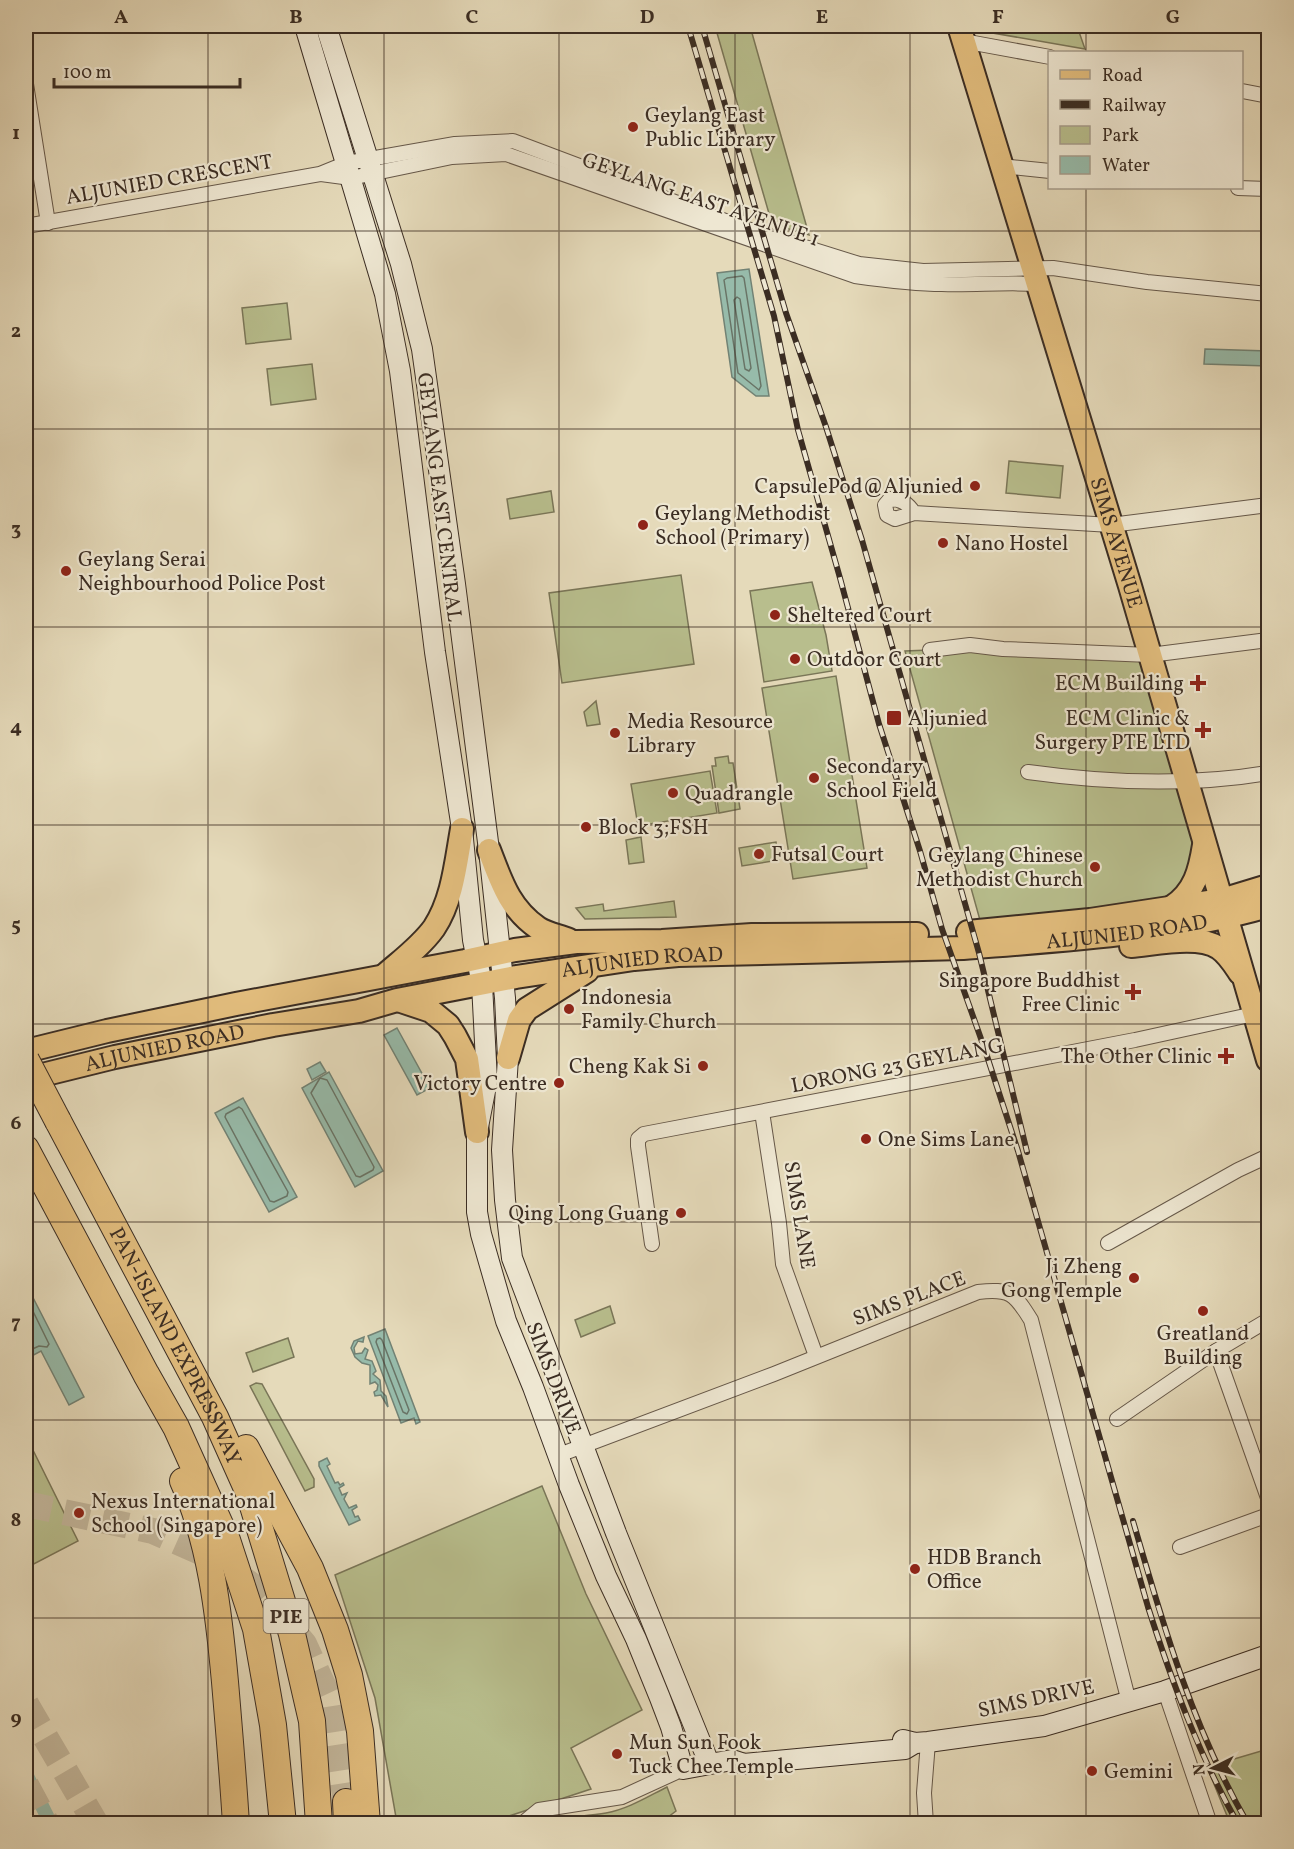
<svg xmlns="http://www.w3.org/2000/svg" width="1294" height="1849" viewBox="0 0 1294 1849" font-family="Vollkorn,serif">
<rect width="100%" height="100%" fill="#e5daba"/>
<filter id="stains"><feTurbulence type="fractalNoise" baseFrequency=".00333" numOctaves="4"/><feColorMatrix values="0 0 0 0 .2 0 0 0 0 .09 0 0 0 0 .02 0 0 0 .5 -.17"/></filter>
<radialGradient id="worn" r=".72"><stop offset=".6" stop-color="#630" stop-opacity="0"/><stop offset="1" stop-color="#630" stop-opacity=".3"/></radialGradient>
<!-- green -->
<g fill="#b8be8d" stroke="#7a7658" stroke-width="1.5">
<polygon points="715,26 750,26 809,235 772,224"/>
<polygon points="985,26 1077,26 1085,49 987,32"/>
<polygon points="287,303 291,339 246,344 242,308"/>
<polygon points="312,364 316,399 271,405 267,369"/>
<polygon points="1009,461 1063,466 1060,498 1006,493"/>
<polygon points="551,491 554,512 510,519 507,499"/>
<polygon points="681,575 694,664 562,683 549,593"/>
<polygon points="812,582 826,635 832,671 764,682 750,591"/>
<polygon points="930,650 1150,655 1222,900 983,931 905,651"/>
<polygon points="836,676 867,868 793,879 762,688"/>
<polygon points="596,701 600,724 587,726 584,712"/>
<polygon points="728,756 729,763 733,763 740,809 719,813 712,766 716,766 715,758"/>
<polygon points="710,771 717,813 638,826 631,784"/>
<polygon points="641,837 644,862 629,864 626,840"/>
<polygon points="776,842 779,860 742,866 739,848"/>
<polygon points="674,901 676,917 585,919 576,908 603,904 604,911"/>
<polygon points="610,1306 615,1323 581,1337 575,1320"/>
<polygon points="288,1338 294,1357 253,1372 246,1353"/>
<polygon points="256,1383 262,1384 314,1479 314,1487 305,1491 250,1386"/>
<polygon points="26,1436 78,1541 26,1568"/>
<polygon points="542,1486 586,1594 642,1710 571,1748 591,1789 503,1818 503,1823 397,1823 375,1698 335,1575"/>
<polygon points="1268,1749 1268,1823 1230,1823 1207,1767"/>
<path d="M667,1787l9,24 -16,12h-120c21,-7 44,-6 66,-10 22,-4 41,-16 61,-26z"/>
</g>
<!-- water -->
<g fill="#97bbaa" stroke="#728274" stroke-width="1.5">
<polygon points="749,269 769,396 756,396 732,377 717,273"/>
<polygon points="1205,349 1268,351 1268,366 1204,364"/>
<polygon points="397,1028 430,1088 417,1095 384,1035"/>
<polygon points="320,1062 326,1072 312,1080 307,1069"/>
<polygon points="329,1072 383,1171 355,1187 302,1088"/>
<polygon points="243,1098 297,1197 269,1212 215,1113"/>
<polygon points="26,1284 84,1397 69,1405 41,1351 26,1359"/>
<polygon points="385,1329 420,1422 416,1424 414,1418 401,1423 368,1336"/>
<polygon points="364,1337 363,1342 358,1341 354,1348 355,1354 362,1353 365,1348 368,1350 365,1359 372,1361 376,1371 373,1374 380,1380 381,1391 386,1396 388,1407 381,1395 375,1396 374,1392 377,1390 378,1385 375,1382 370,1384 370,1365 362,1363 355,1357 351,1348 354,1341"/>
<polygon points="327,1458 330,1464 327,1466 335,1483 338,1482 340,1485 343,1483 344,1485 339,1488 342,1495 347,1493 344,1499 349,1508 356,1505 357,1507 352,1510 355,1517 358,1516 360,1520 349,1525 319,1466 319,1462"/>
</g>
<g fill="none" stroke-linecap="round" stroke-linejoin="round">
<!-- shore -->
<g stroke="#697466" stroke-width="1.5">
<polygon points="742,276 744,278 761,386 759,390 738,373 724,280 727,278"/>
<polygon points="737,297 740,299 751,368 749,371 745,369 734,300"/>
<polygon points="320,1078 327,1080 374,1167 373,1170 360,1177 356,1176 311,1093"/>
<polygon points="239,1107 242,1109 288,1192 287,1196 274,1202 270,1201 225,1117 226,1114"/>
<polyline points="26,1297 49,1344 47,1347 39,1346 26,1352"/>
<polygon points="380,1338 382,1340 409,1410 407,1414 403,1412 376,1342 377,1339"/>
</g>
<!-- canal -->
<polyline stroke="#97bbaa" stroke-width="14" points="26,1774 51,1824"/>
<!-- highway-tunnel -->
<g stroke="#c3b79c" stroke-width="26" stroke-dasharray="26 13" stroke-linecap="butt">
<polyline points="26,1504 153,1531 214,1558 258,1590 304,1644 330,1700 346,1802"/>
<polyline points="26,1704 96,1824"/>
<polyline points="26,1785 47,1824"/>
</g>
<defs>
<g id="street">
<polyline points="963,41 1050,57"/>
<polyline points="26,84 48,223"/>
<polyline points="1242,91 1268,96"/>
<polyline points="1001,166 1050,171"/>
<path d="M321,174l30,4 101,-21 54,-3 349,122c29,4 58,8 87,8 32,1 64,-2 97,0"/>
<polyline points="1238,188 1268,189"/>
<polyline points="26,226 320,174 347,163 455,144 513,141 744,228 859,264 923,271 1053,268 1147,282 1268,294"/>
<path d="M914,513c-6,-9 -12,-14 -24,-14l-5,6 2,10 8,4 19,-6 197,12 157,-20"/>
<polyline points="930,650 970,645 1003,649 1150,655 1268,640"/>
<path d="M1028,772c79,11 162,14 240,1"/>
<polyline points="762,1112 779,1223 783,1264 816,1356"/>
<polyline points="1108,1243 1238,1170 1268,1156"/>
<polyline points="652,1244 638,1146 638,1139 644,1134 1135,1040 1268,1011"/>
<polyline points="1216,1351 1268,1498"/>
<polyline points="1117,1419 1216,1351 1268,1320"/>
<path d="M559,1455l215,-81 204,-82c32,-4 37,2 53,28l98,382"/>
<polyline points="1180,1547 1268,1515"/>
<polyline points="1165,1691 1210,1824"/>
<polyline points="522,1824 539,1810 622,1797 683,1769"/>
<polyline points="926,1824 924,1793 928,1742"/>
</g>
<g id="secondary">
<polyline points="305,26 385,294 400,371 435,652 462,829 473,940 482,984 487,1081 477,1132 477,1212 481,1234 506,1321 533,1387 569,1485 606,1576 636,1639 660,1698 671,1727 683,1769 732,1760 744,1764 905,1749 915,1743"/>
<polyline points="326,26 401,264 422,349 455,584 489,850 505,998 508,1058 502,1150 505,1200 512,1258 616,1533 709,1763"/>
<polyline points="903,1740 915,1743 928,1742 1044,1726 1165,1691 1268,1655"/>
</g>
<g id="primary">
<path id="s1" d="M959,26l171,560 138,474"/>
<path d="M489,850c12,31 20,58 49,78 9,6 22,8 31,12"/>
<path d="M1172,907c23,-15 28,-37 32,-62"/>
<polyline points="968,932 1090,920 1222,900 1268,886"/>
<path d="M1131,946c24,-2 68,-12 88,2 9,6 15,16 21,25"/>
<path d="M386,974c16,-14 35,-28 48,-46 19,-29 22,-66 28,-99"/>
<polyline points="401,1001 431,1011 448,1025 455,1036 467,1059 477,1132"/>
<polyline points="26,1051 107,1031 236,1004 465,961 515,950 576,942 662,941 752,935 917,934"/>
<polyline points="508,1058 519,1020 527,1009 587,971"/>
<path id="s2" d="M26,1079l89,-22 158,-32 86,-14 38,-11 119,-23 118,-18 44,-4 285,-7c100,-8 208,-14 305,-42"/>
</g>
<g id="highway">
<path id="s3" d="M58,1121l157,296 34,76 43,141 20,87 7,103"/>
<polyline points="26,1149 146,1374 176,1427 227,1540 256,1629 273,1725 283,1824"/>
<polyline points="246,1448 310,1568 335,1630 349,1675 360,1731 367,1824"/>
<path d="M183,1481c28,62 36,134 42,201 4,47 8,94 11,142"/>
<polyline points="346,1802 347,1824"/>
</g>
</defs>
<!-- street casing -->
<use href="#street" stroke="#665849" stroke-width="16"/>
<!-- secondary casing -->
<use href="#secondary" stroke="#3b2d23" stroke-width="22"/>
<!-- primary casing -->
<use href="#primary" stroke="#3b2d23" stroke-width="26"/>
<!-- highway casing -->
<use href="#highway" stroke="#3b2d23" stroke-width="28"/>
<!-- street -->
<use href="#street" stroke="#eee7d2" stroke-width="14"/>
<!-- secondary -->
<use href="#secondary" stroke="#eee7d2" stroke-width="20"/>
<!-- primary -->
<use href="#primary" stroke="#e2bd7d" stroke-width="22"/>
<!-- highway -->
<use href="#highway" stroke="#e2bd7d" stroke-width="26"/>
<defs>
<g id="rail">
<path d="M688,26l86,290 24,114 42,148 39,146 41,127 22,78 43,121 33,101 130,456c24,75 51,148 90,217"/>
<polyline points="702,26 786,313 826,427 862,540 979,953 1027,1152"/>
<path d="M1133,1521c30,104 60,208 115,303"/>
</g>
</defs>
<!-- rail casing -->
<use href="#rail" stroke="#3b2d23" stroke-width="6"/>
<!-- rail -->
<use href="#rail" stroke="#eee7d2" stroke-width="4" stroke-dasharray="11" stroke-linecap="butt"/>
<defs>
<polyline id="highway-bridge" points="26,1060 58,1121"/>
</defs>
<!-- highway-bridge casing -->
<use href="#highway-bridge" stroke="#3b2d23" stroke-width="28" stroke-linecap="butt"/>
<!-- highway-bridge -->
<use href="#highway-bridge" stroke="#e2bd7d" stroke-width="26"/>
</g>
<!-- grid -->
<path fill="none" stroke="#3b2d23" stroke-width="1.5" stroke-opacity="0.55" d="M208,26v1798M384,26v1798M559,26v1798M735,26v1798M910,26v1798M1086,26v26M1086,188v1636M26,231h1242M26,429h1242M26,627h1242M26,825h1242M26,1024h1242M26,1222h1242M26,1420h1242M26,1618h1242"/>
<!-- markers -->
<g fill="#8f2418" stroke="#eee7d2" stroke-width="2">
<circle cx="633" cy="127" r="6"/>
<circle cx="975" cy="486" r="6"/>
<circle cx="643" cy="525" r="6"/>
<circle cx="943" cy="543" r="6"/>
<circle cx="66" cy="571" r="6"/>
<circle cx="775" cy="615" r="6"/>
<circle cx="795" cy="659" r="6"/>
<path d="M1195 674h6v6h6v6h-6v6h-6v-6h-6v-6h6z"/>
<rect x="886" y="710" width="16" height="16" rx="3"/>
<path d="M1200 721h6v6h6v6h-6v6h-6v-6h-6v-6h6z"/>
<circle cx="615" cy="733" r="6"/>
<circle cx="814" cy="778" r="6"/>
<circle cx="673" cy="793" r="6"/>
<circle cx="586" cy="827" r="6"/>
<circle cx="759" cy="854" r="6"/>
<circle cx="1095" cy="867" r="6"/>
<path d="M1130 983h6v6h6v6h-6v6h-6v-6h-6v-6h6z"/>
<circle cx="569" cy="1009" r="6"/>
<path d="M1223 1047h6v6h6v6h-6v6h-6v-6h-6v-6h6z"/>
<circle cx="703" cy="1066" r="6"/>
<circle cx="559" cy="1083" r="6"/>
<circle cx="866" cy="1139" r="6"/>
<circle cx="681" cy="1213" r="6"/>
<circle cx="1134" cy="1278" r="6"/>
<circle cx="1203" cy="1311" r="6"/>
<circle cx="79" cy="1513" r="6"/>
<circle cx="915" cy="1569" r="6"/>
<circle cx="617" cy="1754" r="6"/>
<circle cx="1092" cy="1771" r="6"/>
</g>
<g text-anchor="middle" stroke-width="4.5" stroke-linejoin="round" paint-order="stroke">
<!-- shield labels -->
<rect fill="#eee7d2" stroke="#716558" stroke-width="1.5" x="263.5" y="1599" width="45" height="34" rx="4.5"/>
<g font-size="20" font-weight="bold" fill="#3b2d23">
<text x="286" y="1623">PIE</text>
</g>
<!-- poi labels -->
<g font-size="21" fill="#3b2d23" stroke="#eee7d2" text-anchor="start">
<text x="645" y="122">Geylang East<tspan x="645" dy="24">Public Library</tspan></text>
<text x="963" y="493" text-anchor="end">CapsulePod@Aljunied</text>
<text x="655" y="520">Geylang Methodist<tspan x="655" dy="24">School (Primary)</tspan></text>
<text x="955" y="550">Nano Hostel</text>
<text x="78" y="566">Geylang Serai<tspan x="78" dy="24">Neighbourhood Police Post</tspan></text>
<text x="787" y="622">Sheltered Court</text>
<text x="807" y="666">Outdoor Court</text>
<text x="1184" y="690" text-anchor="end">ECM Building</text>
<text x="908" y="725">Aljunied</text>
<text x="1190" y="725" text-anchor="end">ECM Clinic &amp;<tspan x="1190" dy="24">Surgery PTE LTD</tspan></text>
<text x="627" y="728">Media Resource<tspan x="627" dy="24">Library</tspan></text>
<text x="826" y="773">Secondary<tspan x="826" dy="24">School Field</tspan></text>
<text x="685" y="800">Quadrangle</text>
<text x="598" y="834">Block 3;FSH</text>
<text x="771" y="861">Futsal Court</text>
<text x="1083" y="862" text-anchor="end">Geylang Chinese<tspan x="1083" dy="24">Methodist Church</tspan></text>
<text x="1120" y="987" text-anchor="end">Singapore Buddhist<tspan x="1120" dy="24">Free Clinic</tspan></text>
<text x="581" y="1004">Indonesia<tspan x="581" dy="24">Family Church</tspan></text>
<text x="1212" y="1063" text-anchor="end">The Other Clinic</text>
<text x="691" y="1073" text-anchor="end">Cheng Kak Si</text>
<text x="547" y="1090" text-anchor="end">Victory Centre</text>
<text x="878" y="1146">One Sims Lane</text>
<text x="669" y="1220" text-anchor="end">Qing Long Guang</text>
<text x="1122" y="1273" text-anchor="end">Ji Zheng<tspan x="1122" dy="24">Gong Temple</tspan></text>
<text x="1203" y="1340" text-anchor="middle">Greatland<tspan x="1203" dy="24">Building</tspan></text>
<text x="91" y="1508">Nexus International<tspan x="91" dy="24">School (Singapore)</tspan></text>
<text x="927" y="1564">HDB Branch<tspan x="927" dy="24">Office</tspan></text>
<text x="629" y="1749">Mun Sun Fook<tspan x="629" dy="24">Tuck Chee Temple</tspan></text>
<text x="1104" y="1778">Gemini</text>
</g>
<!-- street labels -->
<g font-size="21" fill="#3b2d23" stroke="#eee7d2">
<text transform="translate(169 179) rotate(-10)" y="7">ALJUNIED CRESCENT</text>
<text transform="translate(701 199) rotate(19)" y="7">GEYLANG EAST AVENUE 1</text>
<text transform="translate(440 497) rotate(83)" y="7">GEYLANG EAST CENTRAL</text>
<text dy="7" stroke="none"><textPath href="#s1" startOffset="540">SIMS AVENUE</textPath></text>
<text dy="7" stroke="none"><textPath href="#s2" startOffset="1114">ALJUNIED ROAD</textPath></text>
<text dy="7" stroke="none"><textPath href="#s2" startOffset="628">ALJUNIED ROAD</textPath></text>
<text dy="7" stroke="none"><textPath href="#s2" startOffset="142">ALJUNIED ROAD</textPath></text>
<text transform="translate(897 1065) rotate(-11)" y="7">LORONG 23 GEYLANG</text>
<text transform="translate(800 1215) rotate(81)" y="7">SIMS LANE</text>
<text transform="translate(909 1298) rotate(-21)" y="7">SIMS PLACE</text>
<text dy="7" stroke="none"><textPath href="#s3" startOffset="254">PAN-ISLAND EXPRESSWAY</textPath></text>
<text transform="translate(554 1378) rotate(69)" y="7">SIMS DRIVE</text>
<text transform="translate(1036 1698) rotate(-12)" y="7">SIMS DRIVE</text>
</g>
</g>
<!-- margin -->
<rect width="1294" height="1849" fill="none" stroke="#e5daba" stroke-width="66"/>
<!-- legend -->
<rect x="1048" y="51" width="195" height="138" fill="#eee7d2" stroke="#a69d8c" stroke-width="1.5"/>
<rect x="1060" y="70" width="30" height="9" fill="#e2bd7d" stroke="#a69d8c" stroke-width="1.5"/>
<text x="1102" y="81" font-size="18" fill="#3b2d23">Road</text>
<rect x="1060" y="100" width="30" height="9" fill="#3b2d23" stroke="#a69d8c" stroke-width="1.5"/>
<text x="1102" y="111" font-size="18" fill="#3b2d23">Railway</text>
<rect x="1060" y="126" width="30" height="18" fill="#b8be8d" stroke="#a69d8c" stroke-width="1.5"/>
<text x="1102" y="141" font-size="18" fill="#3b2d23">Park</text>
<rect x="1060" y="156" width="30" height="18" fill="#97bbaa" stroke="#a69d8c" stroke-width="1.5"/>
<text x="1102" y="171" font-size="18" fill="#3b2d23">Water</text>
<!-- north arrow -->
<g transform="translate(1213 1768) rotate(264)" stroke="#eee7d2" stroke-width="4.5" paint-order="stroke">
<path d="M0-4.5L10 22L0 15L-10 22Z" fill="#3b2d23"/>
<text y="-9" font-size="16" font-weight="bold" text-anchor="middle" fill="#3b2d23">N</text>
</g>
<!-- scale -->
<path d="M54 78v9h186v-9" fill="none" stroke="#3b2d23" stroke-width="3"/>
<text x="63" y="78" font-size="18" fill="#3b2d23" stroke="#eee7d2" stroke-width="4.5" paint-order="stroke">100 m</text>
<rect x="33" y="33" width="1228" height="1783" fill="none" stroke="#3b2d23" stroke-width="2"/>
<g font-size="20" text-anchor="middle" font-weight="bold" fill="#3b2d23">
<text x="121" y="23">A</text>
<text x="296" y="23">B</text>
<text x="472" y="23">C</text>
<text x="647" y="23">D</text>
<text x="822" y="23">E</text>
<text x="998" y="23">F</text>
<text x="1173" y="23">G</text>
<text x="16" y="139">1</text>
<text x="16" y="337">2</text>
<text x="16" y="535">3</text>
<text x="16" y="733">4</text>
<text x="16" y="931">5</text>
<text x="16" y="1129">6</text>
<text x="16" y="1328">7</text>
<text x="16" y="1526">8</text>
<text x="16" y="1724">9</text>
</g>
<rect width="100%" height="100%" filter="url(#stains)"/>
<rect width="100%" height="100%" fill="url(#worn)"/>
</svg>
